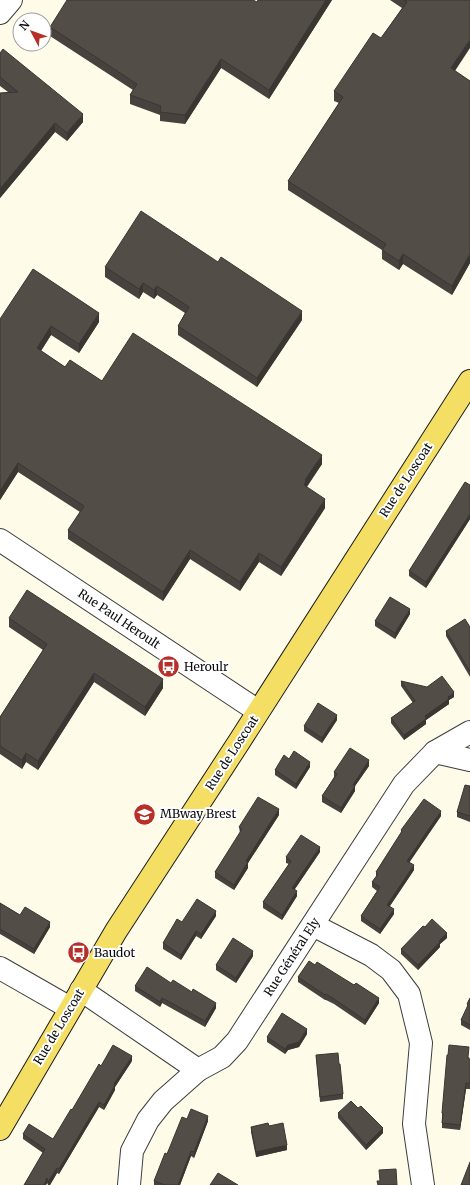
<svg xmlns="http://www.w3.org/2000/svg" width="470" height="1185" viewBox="0 0 470 1185" font-family="Merriweather,serif">
<rect width="100%" height="100%" fill="#fefce9"/>
<g fill="none" stroke-linecap="round" stroke-linejoin="round">
<defs>
<g id="minor">
<polyline points="0,13 11,0"/>
<polyline points="0,540 258,711"/>
<polyline points="435,752 470,760"/>
<polyline points="313,925 371,955 391,970 409,994 421,1043 414,1124 423,1185"/>
<polyline points="0,968 70,1008"/>
<polyline points="81,990 198,1070 222,1057 237,1041 404,784 435,752 470,732"/>
<polyline points="129,1185 132,1151 148,1120 163,1101 198,1070"/>
</g>
<polyline id="major" points="0,1129 116,931 239,742 470,381"/>
</defs>
<!-- minor casing -->
<use href="#minor" stroke="#3e3e3e" stroke-width="24"/>
<!-- major casing -->
<use href="#major" stroke="#1c1c1c" stroke-width="24"/>
<!-- minor -->
<use href="#minor" stroke="#fff" stroke-width="22"/>
<!-- major -->
<use href="#major" stroke="#f4df64" stroke-width="22"/>
</g>
<!-- wall -->
<g fill="#47423e">
<polygon points="258,0 332,0 269,99 221,68 185,124 160,121 160,115 130,104 130,95 133,90 50,36 50,27 257,2"/>
<polygon points="390,0 470,0 455,71 470,81 470,263 452,295 403,264 399,270 382,259 382,250 288,190 288,181 339,103 334,101 334,91 381,38 402,8"/>
<polygon points="0,53 83,122 67,141 55,132 0,198 0,93 8,92 0,86"/>
<polygon points="105,267 302,320 257,387 178,335 178,326 185,313 157,295 154,299 143,292 139,299 105,277"/>
<polygon points="0,319 99,322 79,353 51,335 41,351 65,367 322,464 307,487 325,508 281,576 259,562 240,591 190,559 163,601 68,539 68,530 80,512 18,472 0,500"/>
<polygon points="470,485 470,519 426,588 409,576 409,571"/>
<polygon points="410,614 395,639 375,626 375,621"/>
<polygon points="9,618 163,688 145,716 94,682 38,770 26,762 22,769 0,754 0,717 43,650 9,627"/>
<polygon points="470,627 470,677 446,636 446,631"/>
<polygon points="401,681 454,697 449,700 449,704 426,720 426,724 404,740 391,723 391,718 413,703 401,686"/>
<polygon points="337,720 322,743 304,731 304,726"/>
<polygon points="289,759 310,767 296,789 275,775 275,770"/>
<polygon points="369,766 355,786 355,791 341,813 322,802 322,796 334,777 334,772"/>
<polygon points="470,786 470,822 457,817 457,812"/>
<polygon points="279,815 248,863 248,868 234,890 215,878 215,872 240,833 239,827"/>
<polygon points="441,816 409,862 414,870 390,906 394,914 380,934 361,921 361,916 377,891 372,887 372,882 376,877 376,872 401,833 401,830"/>
<polygon points="320,852 295,889 297,896 282,920 263,908 263,902 289,864 286,863 286,857"/>
<polygon points="0,903 20,915 50,927 34,954 0,934"/>
<polygon points="216,916 201,939 196,936 181,960 163,949 163,943 182,922"/>
<polygon points="447,938 440,944 440,947 418,970 401,954 401,949"/>
<polygon points="253,956 236,983 216,970 216,965"/>
<polygon points="315,965 354,985 379,1003 365,1025 334,1004 326,1000 325,1000 298,982 298,977"/>
<polygon points="171,983 216,1008 205,1027 162,1003 160,1007 135,991 135,986"/>
<polygon points="470,998 470,1030 461,1025 461,1020 467,1009 467,1004"/>
<polygon points="307,1034 299,1047 288,1050 285,1054 267,1042 267,1037"/>
<polygon points="316,1055 339,1064 343,1094 343,1099 320,1102"/>
<polygon points="469,1057 470,1060 470,1089 466,1089 460,1130 442,1128 442,1113"/>
<polygon points="132,1061 115,1087 115,1090 104,1110 99,1107 59,1174 57,1173 50,1185 48,1185 47,1183 46,1185 24,1185 43,1153 23,1139 23,1134 53,1139 72,1110"/>
<polygon points="338,1113 383,1133 366,1150 338,1118"/>
<polygon points="187,1119 208,1121 194,1158 191,1156 180,1185 154,1185 154,1181 167,1154"/>
<polygon points="269,1126 287,1150 256,1157 251,1132 251,1127"/>
</g>
<!-- shaded-wall -->
<g fill="#3a3632">
<polygon points="326,0 332,0 269,99 269,90"/>
<polygon points="470,39 470,48 451,77 451,68"/>
<polygon points="221,59 221,68 185,124 185,115"/>
<polygon points="83,114 83,122 67,141 67,133"/>
<polygon points="55,123 55,132 0,198 0,189"/>
<polygon points="403,254 403,264 399,270 399,261"/>
<polygon points="470,254 470,263 452,295 452,286"/>
<polygon points="143,283 143,292 139,299 139,289"/>
<polygon points="157,286 157,295 154,299 154,290"/>
<polygon points="302,311 302,320 257,387 257,378"/>
<polygon points="99,313 99,322 79,353 79,344"/>
<polygon points="51,326 51,335 37,357 37,348"/>
<polygon points="322,455 322,464 306,487 304,485 305,480"/>
<polygon points="18,463 18,472 0,500 0,491"/>
<polygon points="325,499 325,508 281,576 281,567"/>
<polygon points="470,514 470,519 426,588 426,582"/>
<polygon points="190,550 190,559 163,601 163,592"/>
<polygon points="259,553 259,562 240,591 240,582"/>
<polygon points="410,609 410,614 395,639 395,633"/>
<polygon points="94,673 94,682 38,770 38,761"/>
<polygon points="163,679 163,688 145,716 145,707"/>
<polygon points="454,692 454,697 449,700 449,704 426,720 426,724 404,740 404,735 425,716"/>
<polygon points="337,715 337,720 322,743 322,738"/>
<polygon points="26,753 26,762 22,769 22,760"/>
<polygon points="369,760 369,766 355,786 355,791 341,813 341,808 353,785"/>
<polygon points="310,762 310,767 296,789 296,784"/>
<polygon points="279,809 279,815 248,863 248,868 234,890 234,885 246,861"/>
<polygon points="441,811 441,816 407,866 407,861"/>
<polygon points="320,847 320,852 292,893 292,888"/>
<polygon points="414,865 414,870 387,910 387,905"/>
<polygon points="297,891 297,896 282,920 282,915"/>
<polygon points="394,909 394,914 380,934 380,929"/>
<polygon points="216,911 216,916 201,939 201,934"/>
<polygon points="50,922 50,927 34,954 34,949"/>
<polygon points="196,931 196,936 181,960 181,955"/>
<polygon points="447,933 447,938 440,944 440,947 418,970 418,965 439,941"/>
<polygon points="253,951 253,956 236,983 236,978"/>
<polygon points="162,998 162,1003 160,1007 160,1002"/>
<polygon points="379,998 379,1003 365,1025 365,1020"/>
<polygon points="216,1003 216,1008 205,1027 205,1021"/>
<polygon points="307,1029 307,1034 299,1047 288,1050 285,1054 285,1049 288,1045"/>
<polygon points="132,1056 132,1061 115,1087 115,1090 104,1110 104,1105 114,1084"/>
<polygon points="466,1083 466,1089 460,1130 460,1125"/>
<polygon points="99,1102 99,1107 59,1174 59,1169"/>
<polygon points="208,1116 208,1121 194,1158 194,1152"/>
<polygon points="383,1128 383,1133 366,1150 366,1145"/>
<polygon points="287,1145 287,1150 256,1157 256,1152"/>
<polygon points="191,1151 191,1156 180,1185 178,1185"/>
<polygon points="57,1168 57,1173 50,1185 48,1185 48,1182"/>
<polygon points="47,1178 47,1183 46,1185 44,1185"/>
</g>
<!-- building -->
<g fill="#534d48" stroke="#3a3632">
<polygon points="67,0 253,0 257,2 258,0 326,0 269,90 221,59 185,115 160,112 161,106 130,95 137,84 50,27"/>
<polygon points="404,0 470,0 470,39 451,68 470,81 470,254 452,286 403,254 399,261 382,250 386,244 288,181 343,97 334,91 373,33 381,38 407,2"/>
<polygon points="3,49 83,114 67,133 55,123 0,189 0,93 18,92 0,77 0,53"/>
<polygon points="141,211 218,262 221,257 302,311 257,378 178,326 189,307 157,286 154,290 143,283 139,289 105,267"/>
<polygon points="33,269 99,313 79,344 51,326 37,348 65,367 70,360 102,381 133,333 322,455 305,480 306,481 304,485 325,499 281,567 259,553 240,582 190,550 163,592 68,530 84,506 18,463 0,491 0,319"/>
<polygon points="465,482 470,485 470,514 426,582 409,571"/>
<polygon points="27,590 163,679 145,707 94,673 38,761 26,753 22,760 0,746 0,717 47,644 9,618"/>
<polygon points="390,597 410,609 395,633 375,621"/>
<polygon points="465,619 470,627 470,672 446,631"/>
<polygon points="442,676 454,692 448,697 449,699 425,716 426,719 404,735 391,718 415,701 401,681 427,687"/>
<polygon points="318,703 337,715 322,738 304,726"/>
<polygon points="350,748 369,760 353,785 355,786 341,808 322,796 337,774 334,772"/>
<polygon points="294,751 310,762 296,784 275,770 284,755 289,759"/>
<polygon points="465,785 470,786 470,816 457,812"/>
<polygon points="258,797 279,809 246,861 248,862 234,885 215,872 242,829 239,827"/>
<polygon points="424,799 441,811 407,861 414,865 387,905 394,909 380,929 361,916 380,887 372,882 378,874 376,872 402,831 401,830"/>
<polygon points="301,835 320,847 292,888 297,891 282,915 263,902 291,861 286,857"/>
<polygon points="197,899 216,911 201,934 196,931 181,955 163,943 177,919 182,922"/>
<polygon points="0,903 20,915 25,907 50,922 34,949 0,929"/>
<polygon points="432,919 447,933 439,941 440,942 418,965 401,949 423,926 425,927"/>
<polygon points="233,938 253,951 236,978 216,965"/>
<polygon points="309,961 315,965 317,962 354,985 356,983 379,998 365,1020 334,999 326,994 325,995 298,977"/>
<polygon points="147,967 171,983 173,980 192,992 193,989 216,1003 205,1021 162,998 160,1002 135,986"/>
<polygon points="470,998 470,1025 461,1020 468,1005 467,1004"/>
<polygon points="282,1013 307,1029 299,1042 288,1045 285,1049 267,1037"/>
<polygon points="113,1045 132,1056 114,1084 115,1085 104,1105 99,1102 59,1169 57,1168 48,1182 47,1178 44,1185 24,1185 45,1149 23,1134 29,1124 53,1139 71,1109 72,1110 99,1064 101,1066"/>
<polygon points="449,1045 469,1047 468,1057 470,1060 470,1084 466,1083 460,1125 442,1123 443,1113 442,1113 447,1055 448,1055"/>
<polygon points="338,1053 339,1064 340,1064 343,1094 320,1097 316,1055"/>
<polygon points="351,1101 358,1108 361,1106 383,1128 366,1145 338,1113"/>
<polygon points="191,1109 208,1116 194,1152 191,1151 178,1185 165,1185 154,1181 165,1153 167,1154 182,1117 187,1119"/>
<polygon points="268,1123 269,1126 283,1123 287,1145 256,1152 251,1127"/>
<polygon points="470,1162 470,1185 461,1185"/>
<polygon points="396,1169 397,1185 378,1185 377,1181 380,1181 379,1170"/>
<polygon points="218,1173 238,1185 210,1185"/>
</g>
<!-- icons -->
<defs>
<symbol id="bus-disc" viewBox="-11 -11 22 22"><circle r="9.5" fill="#b62f28" stroke="#fff"/><path d="M-5-6H5V4H4V6H2V4H-2V6H-4V4H-5ZM-3.5-4V0h7V-4ZM-3.5 1.2v1.5H-2V1.2ZM2 1.2v1.5H3.5V1.2Z" fill="#fff"/></symbol>
<symbol id="university-disc" viewBox="-11 -11 22 22"><circle r="9.5" fill="#b62f28" stroke="#fff"/><path d="M0-5L7-2L0 1L-7-2ZM-4 1L0 2.5L4 1V4Q0 6-4 4Z" fill="#fff"/></symbol>
</defs>
<g fill-rule="evenodd">
<use href="#bus-disc" x="156" y="654" width="25" height="25"/>
<use href="#university-disc" x="132" y="802" width="25" height="25"/>
<use href="#bus-disc" x="66" y="940" width="25" height="25"/>
</g>
<g text-anchor="middle" stroke-width="4" stroke-linejoin="round" paint-order="stroke">
<!-- street labels -->
<g font-size="12" fill="#0b0b0b" stroke="#fff">
<text transform="translate(406 480) rotate(-57)" y="4">Rue de Loscoat</text>
<text transform="translate(119 619) rotate(34)" y="4">Rue Paul Heroult</text>
<text transform="translate(232 753) rotate(-57)" y="4">Rue de Loscoat</text>
<text transform="translate(292 957) rotate(-57)" y="4">Rue Général Ely</text>
<text transform="translate(59 1027) rotate(-59)" y="4">Rue de Loscoat</text>
</g>
<!-- poi labels -->
<g font-size="12" fill="#0b0b0b" stroke="#fff" text-anchor="start">
<text x="184" y="671">Heroulr</text>
<text x="160" y="818">MBway Brest</text>
<text x="94" y="957">Baudot</text>
</g>
</g>
<!-- north arrow -->
<g transform="translate(32 32) rotate(311)"><circle r="19" fill="#ffffff" stroke="#9d9d9d"/>
<path d="M0-3L7 15L0 10L-7 15Z" fill="#b62f28"/>
<text y="-6" font-size="11" font-weight="bold" text-anchor="middle" fill="#0b0b0b">N</text>
</g>
</svg>
